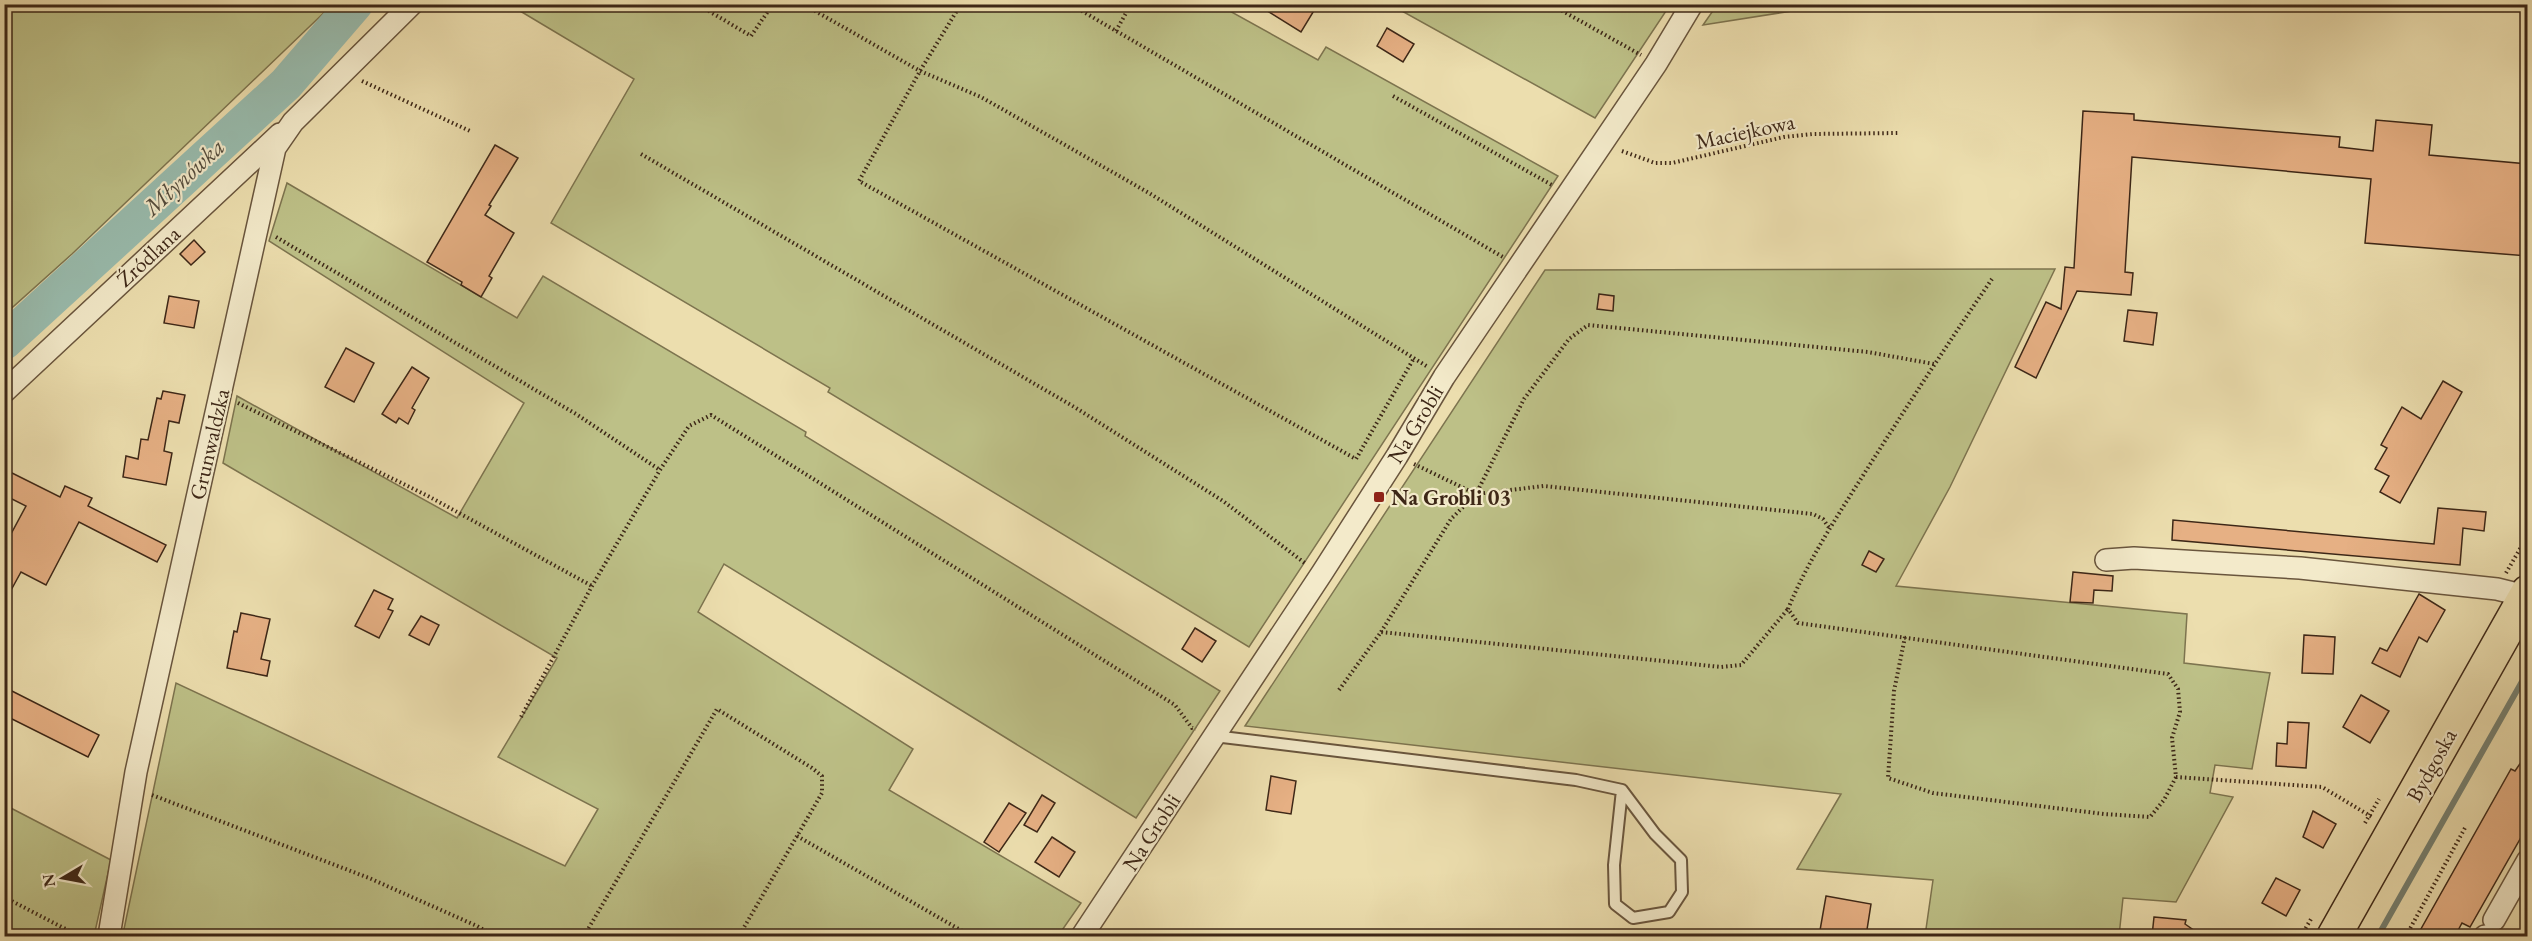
<svg xmlns="http://www.w3.org/2000/svg" width="2532" height="941" viewBox="0 0 2532 941" font-family="'EB Garamond',serif">
<rect width="100%" height="100%" fill="#ecdeae"/>
<filter id="stains"><feTurbulence type="fractalNoise" baseFrequency=".00333" numOctaves="4"/><feColorMatrix values="0 0 0 0 .2 0 0 0 0 .09 0 0 0 0 .02 0 0 0 .5 -.17"/></filter>
<radialGradient id="worn" r=".72"><stop offset=".6" stop-color="#630" stop-opacity="0"/><stop offset="1" stop-color="#630" stop-opacity=".3"/></radialGradient>
<!-- green -->
<g fill="#bdc087" stroke="#7d744f" stroke-width="1.5">
<polygon points="5,4 332,4 332,5 72,254 5,314"/>
<polygon points="510,5 1219,5 1318,60 1326,47 1558,176 1249,647 828,392 830,388 551,223 634,79"/>
<polygon points="1391,5 1670,5 1595,118"/>
<polygon points="1717,5 1717,4 1830,5 1703,25"/>
<polygon points="287,183 517,318 543,276 806,432 805,436 1220,691 1136,818 724,564 698,612 913,749 889,790 1081,903 1058,936 125,936 124,929 176,683 565,866 598,809 498,757 557,658 223,463 237,396 457,518 524,403 269,241"/>
<polygon points="2055,269 1950,487 1896,586 2187,614 2184,663 2270,673 2252,769 2215,765 2210,793 2233,797 2176,902 2123,898 2119,936 1925,936 1933,880 1797,869 1841,794 1245,726 1545,270"/>
<polygon points="5,805 111,860 94,936 5,936"/>
</g>
<g fill="none" stroke-linecap="round" stroke-linejoin="round">
<!-- stream -->
<polyline stroke="#748072" stroke-width="6" points="2378,936 2528,671"/>
<!-- river -->
<polyline stroke="#99bcae" stroke-width="36" points="4,342 286,84 355,4"/>
</g>
<!-- building -->
<g fill="#e6b084" stroke="#3d2717" stroke-width="1.5">
<polygon points="1256,4 1318,4 1301,32"/>
<polygon points="1387,28 1414,44 1403,62 1377,46"/>
<polygon points="2083,111 2134,114 2134,120 2340,137 2339,147 2373,151 2376,120 2432,125 2429,155 2528,164 2528,256 2365,243 2371,179 2132,157 2125,272 2133,273 2131,295 2077,291 2036,378 2015,367 2046,302 2061,309 2065,267 2074,268"/>
<polygon points="495,145 518,158 489,205 491,206 485,215 514,233 489,276 492,278 481,297 461,285 462,282 427,262"/>
<polygon points="194,240 205,252 191,265 180,254"/>
<polygon points="1599,294 1614,296 1613,311 1597,309"/>
<polygon points="169,296 199,301 194,328 164,323"/>
<polygon points="2128,310 2157,313 2153,345 2124,341"/>
<polygon points="346,348 374,363 354,402 325,387"/>
<polygon points="412,367 429,378 412,408 415,410 408,424 399,418 396,423 382,414"/>
<polygon points="2443,381 2462,392 2400,503 2380,492 2389,476 2375,469 2387,448 2381,445 2402,407 2421,419"/>
<polygon points="163,391 185,395 179,423 169,421 164,451 172,453 166,485 123,477 126,456 138,459 141,439 148,440 157,398 161,399"/>
<polygon points="4,469 60,497 65,486 92,498 88,506 166,545 157,562 79,522 46,585 21,572 4,603 4,547 26,506 4,495"/>
<polygon points="2438,508 2486,512 2484,531 2463,528 2460,565 2172,540 2173,520 2434,544"/>
<polygon points="1869,551 1884,559 1876,572 1862,565"/>
<polygon points="2073,572 2113,576 2112,591 2094,590 2093,603 2070,602"/>
<polygon points="374,590 393,599 388,609 393,611 379,638 355,626"/>
<polygon points="2419,594 2445,610 2427,642 2419,637 2400,677 2372,663 2380,648 2387,651"/>
<polygon points="241,613 270,619 261,659 270,661 267,676 227,668 234,631 237,632"/>
<polygon points="421,616 439,625 429,645 409,635"/>
<polygon points="1195,628 1216,641 1202,662 1182,649"/>
<polygon points="2304,635 2335,637 2333,674 2302,673"/>
<polygon points="4,687 99,735 88,757 4,715"/>
<polygon points="2361,695 2389,711 2370,743 2343,727"/>
<polygon points="2288,722 2309,723 2306,768 2276,766 2277,743 2287,744"/>
<polygon points="2528,752 2528,825 2470,927 2462,923 2455,936 2417,936 2511,769 2515,771"/>
<polygon points="1271,776 1296,781 1291,814 1266,810"/>
<polygon points="1042,795 1055,803 1037,832 1024,825"/>
<polygon points="1009,803 1026,813 999,852 984,842"/>
<polygon points="2313,811 2336,824 2323,848 2303,837"/>
<polygon points="1052,837 1075,852 1059,877 1035,862"/>
<polygon points="2276,878 2300,890 2286,916 2262,903"/>
<polygon points="1826,896 1871,904 1866,936 1819,936"/>
<polygon points="2154,917 2186,920 2185,924 2195,931 2180,936 2152,936"/>
</g>
<g fill="none" stroke-linecap="round" stroke-linejoin="round">
<defs>
<polyline id="lane" points="1214,736 1576,780 1622,790 1655,834 1681,860 1682,892 1669,912 1633,918 1615,904 1614,865 1622,790"/>
<g id="street">
<polyline points="4,392 280,134"/>
<polyline points="2106,560 2134,558 2300,568 2497,589 2525,596"/>
<polyline points="2494,920 2528,860"/>
<polyline points="109,936 136,772 275,148 293,122 412,4"/>
<polyline points="1082,936 1322,573 1397,456 1444,377 1656,64 1692,4"/>
<polyline points="2485,936 2486,936"/>
</g>
<polyline id="primary" points="2334,936 2528,592"/>
</defs>
<!-- lane casing -->
<use href="#lane" stroke="#69553d" stroke-width="14"/>
<!-- street casing -->
<use href="#street" stroke="#69553d" stroke-width="24"/>
<!-- primary casing -->
<use href="#primary" stroke="#3d2717" stroke-width="36"/>
<!-- path -->
<g stroke="#3d2717" stroke-width="4" stroke-dasharray="1.5 3" stroke-linecap="butt">
<polyline points="697,4 751,36 773,4"/>
<polyline points="803,4 920,71 981,97 1149,193 1428,367"/>
<polyline points="961,4 920,71 859,181 1356,459 1414,358"/>
<polyline points="1070,4 1503,257"/>
<polyline points="1550,4 1641,55"/>
<polyline points="1116,31 1131,4"/>
<polyline points="362,81 470,131"/>
<polyline points="1393,96 1552,185"/>
<polyline points="1622,151 1655,163 1672,163 1784,137 1813,134 1898,133"/>
<polyline points="641,154 1076,408 1223,501 1306,564"/>
<polyline points="276,237 576,414 660,470"/>
<path d="M1992,279c-42,61 -83,124 -123,187 -29,46 -60,92 -81,143l10,14 370,51 10,15 2,23 -8,26 4,39 146,10 50,30"/>
<polyline points="238,403 428,496 592,586"/>
<polyline points="1414,464 1476,494 1544,486 1813,514 1823,519 1830,529"/>
<polyline points="2506,573 2528,535"/>
<polyline points="1381,632 1451,519 1476,494 1524,399 1569,339 1588,325 1868,352 1934,364"/>
<polyline points="1905,637 1894,691 1888,778 1933,793 2104,814 2150,817 2164,800 2176,777"/>
<polyline points="1339,690 1381,632 1721,667 1741,665 1788,609"/>
<polyline points="521,717 592,586 660,470 689,426 711,415 1175,705 1192,728 1196,729"/>
<polyline points="152,795 369,878 477,926 495,936"/>
<polyline points="2365,823 2379,799"/>
<polyline points="797,836 971,936"/>
<polyline points="4,897 79,936"/>
<polyline points="584,936 717,709 812,768 822,776 822,793 739,936"/>
<polyline points="2301,936 2311,919"/>
<polyline points="2406,936 2466,826"/>
</g>
<!-- lane -->
<use href="#lane" stroke="#f3eaca" stroke-width="10"/>
<!-- street -->
<use href="#street" stroke="#f3eaca" stroke-width="21"/>
<!-- primary -->
<use href="#primary" stroke="#ecdeae" stroke-width="33"/>
</g>
<!-- markers -->
<rect fill="#8f2418" stroke="#f3eaca" stroke-width="2" x="1373" y="491" width="12" height="12" rx="3"/>
<g text-anchor="middle" stroke-width="4.5" stroke-linejoin="round" paint-order="stroke">
<!-- street labels -->
<g font-size="22" fill="#3d2717" stroke="#f3eaca">
<text transform="translate(1745 131) rotate(-12)" y="8">Maciejkowa</text>
<text transform="translate(148 256) rotate(-43)" y="8">Źródlana</text>
<text transform="translate(1415 424) rotate(-59)" y="8">Na Grobli</text>
<text transform="translate(209 444) rotate(-77)" y="8">Grunwaldzka</text>
<text transform="translate(2431 765) rotate(-61)" y="8">Bydgoska</text>
<text transform="translate(1151 832) rotate(-57)" y="8">Na Grobli</text>
</g>
<!-- poi labels -->
<g font-size="22" font-weight="bold" fill="#3d2717" stroke="#f3eaca" text-anchor="start">
<text x="1391" y="505">Na Grobli 03</text>
</g>
<!-- water labels -->
<g font-size="24" font-style="italic" fill="#544c3d" stroke="#f3eaca">
<text transform="translate(184 177) rotate(-43)" y="8">Młynówka</text>
</g>
</g>
<!-- margin -->
<rect width="2532" height="941" fill="none" stroke="#ecdeae" stroke-width="24"/>
<rect x="6" y="6" width="2520" height="929" fill="none" stroke="#3d2717" stroke-width="3"/>
<rect x="12" y="12" width="2508" height="917" fill="none" stroke="#3d2717" stroke-width="1.5"/>
<!-- north arrow -->
<g transform="translate(63 878) rotate(260)" stroke="#f3eaca" stroke-width="4.5" paint-order="stroke">
<path d="M0-4.5L10 22L0 15L-10 22Z" fill="#3d2717"/>
<text y="-9" font-size="16" font-weight="bold" text-anchor="middle" fill="#3d2717">N</text>
</g>
<rect width="100%" height="100%" filter="url(#stains)"/>
<rect width="100%" height="100%" fill="url(#worn)"/>
</svg>
